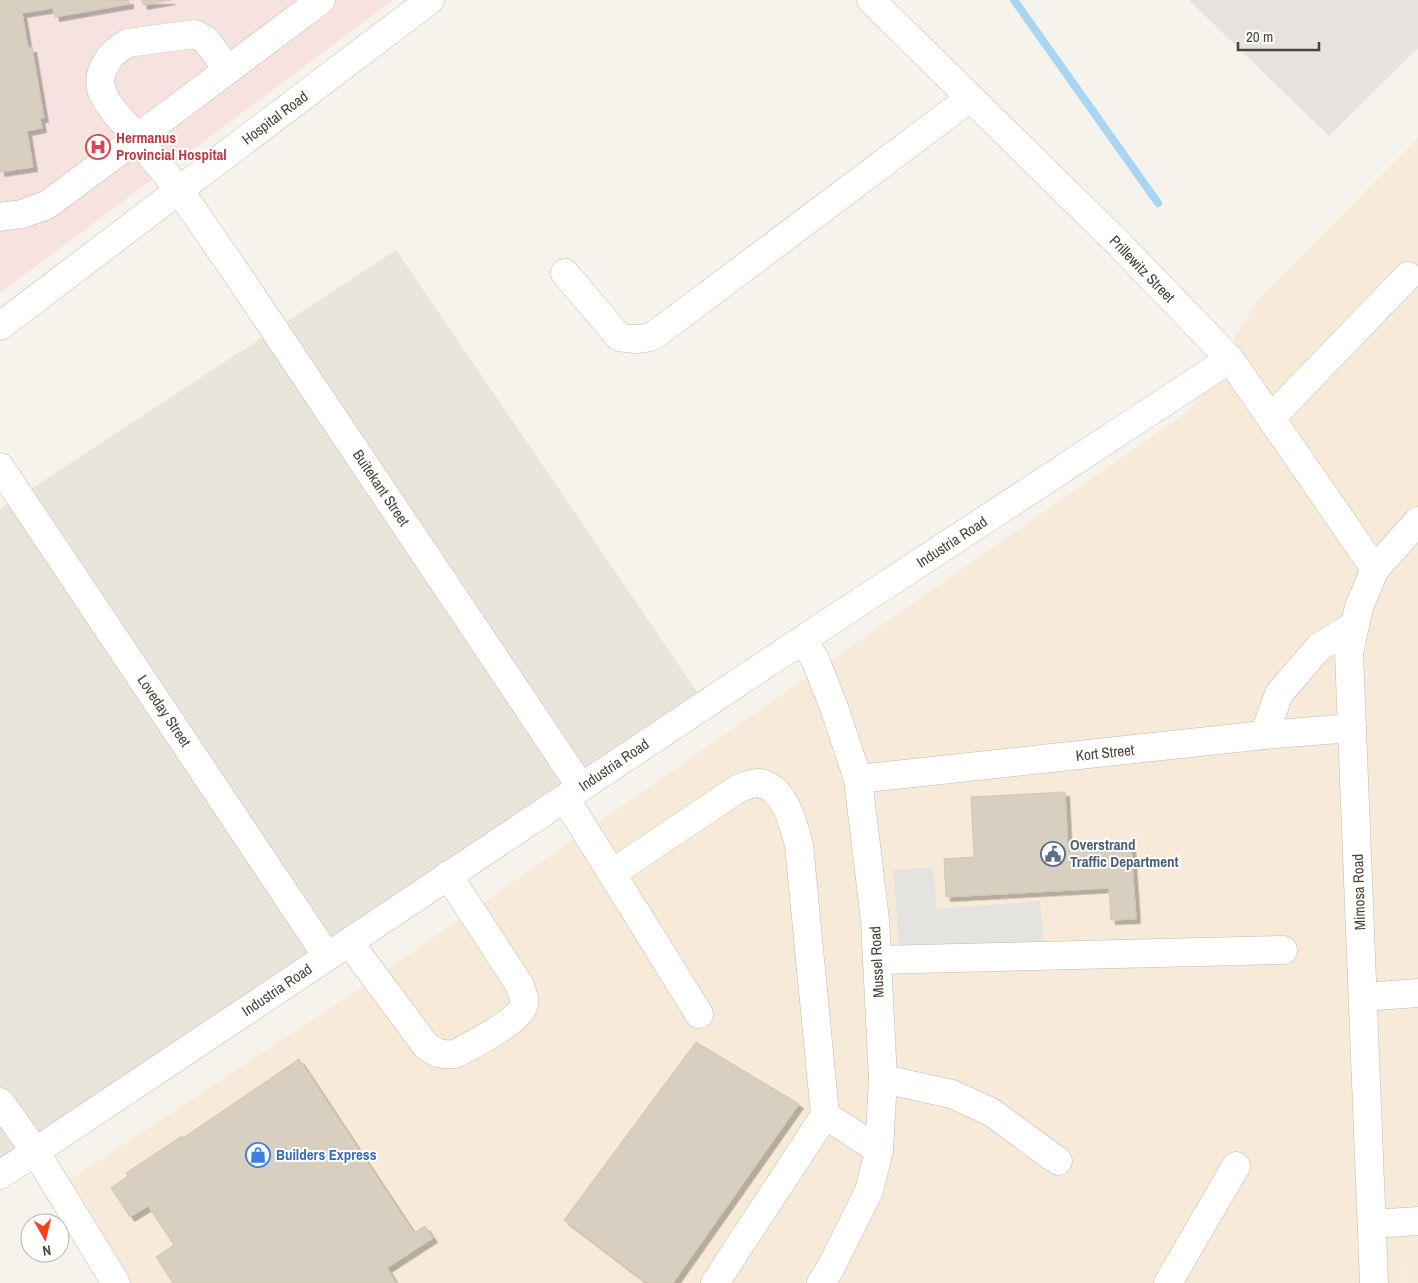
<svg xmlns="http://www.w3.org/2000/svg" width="1418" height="1283" viewBox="0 0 1418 1283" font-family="'Archivo Narrow',sans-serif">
<defs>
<filter id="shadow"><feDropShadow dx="4.5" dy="4.5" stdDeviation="0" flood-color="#0004"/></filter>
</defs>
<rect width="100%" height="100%" fill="#f6f3ec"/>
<!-- residential -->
<polygon fill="#eae5da" points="396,250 704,702 0,1173 0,509"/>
<!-- commercial -->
<polygon fill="#f7ead8" points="1418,138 1418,1283 1407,1283 1404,1247 1406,1283 127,1283 65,1183 371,981 1190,410 1257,301"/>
<!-- industrial -->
<polygon fill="#e6e2dd" points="1189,0 1418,0 1418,48 1329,136"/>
<!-- medical -->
<polygon fill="#f6e3e0" points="0,0 393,0 0,293"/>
<!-- parking -->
<polygon fill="#e5e3e0" points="933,867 937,909 1040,901 1044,942 900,953 893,870"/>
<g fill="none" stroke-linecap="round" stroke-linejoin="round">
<!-- stream -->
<polyline stroke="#a9d4f2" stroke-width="8" points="1014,0 1158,203"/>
</g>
<!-- building -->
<g fill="#d8cfc1" stroke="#d3c7b4" filter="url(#shadow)">
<polygon points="0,0 129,0 129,4 55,17 53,8 22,13 28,48 32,48 44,118 40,118 42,128 27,131 33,167 0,172"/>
<polygon points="142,0 171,0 143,5"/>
<polygon points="1065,792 1068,850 1131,846 1136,919 1111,920 1109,888 946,897 944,859 974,857 971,797"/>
<polygon points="696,1042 799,1104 673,1283 647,1283 564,1220"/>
<polygon points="299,1059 414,1233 425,1226 433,1238 387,1268 396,1283 173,1283 156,1257 174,1245 148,1206 130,1217 111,1188 128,1176 126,1173 182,1136 183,1138"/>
</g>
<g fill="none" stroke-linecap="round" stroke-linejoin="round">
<defs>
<g id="minor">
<polyline points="321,0 137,138 179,190 237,274 581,787"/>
<polyline points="871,0 1119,244 1230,359 1375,569"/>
<path d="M0,217l22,-3 25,-9 90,-67c-10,-13 -24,-25 -32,-40 -13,-21 3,-45 23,-55l67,-9 11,6 22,30"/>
<path d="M565,273l54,64c12,3 22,3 34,-1l317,-238"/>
<polyline points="0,326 430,0"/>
<polyline points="1271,418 1408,276"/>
<polyline points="0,467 327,956"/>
<polyline points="802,640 815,659 835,710 858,779 875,920 883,1079 879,1150 869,1191 830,1269 821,1283"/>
<polyline points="1264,735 1279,694 1319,647 1355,625"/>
<polyline points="858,779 1264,735 1352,728"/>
<polyline points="565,798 699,1014"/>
<path d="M612,873l127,-85c6,-2 14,-5 19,-5 26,2 36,42 41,62l26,270 -110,168"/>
<path d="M349,942l77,104c10,8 17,9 29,8 15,-8 64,-33 68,-47 3,-8 -1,-15 -4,-23l-71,-109"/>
<polyline points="877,960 1283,950"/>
<polyline points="1363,997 1418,993"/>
<polyline points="883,1079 952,1094 991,1112 1058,1161"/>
<polyline points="0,1102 35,1151 116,1283"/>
<polyline points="825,1115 879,1150"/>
<polyline points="0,1175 802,640 1230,359"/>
<polyline points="1372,1224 1418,1221"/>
<polyline points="1168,1283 1236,1166"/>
<polyline points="1374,1283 1349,653 1359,607 1375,569 1418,521"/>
</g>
</defs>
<!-- minor casing -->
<use href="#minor" stroke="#c2bbae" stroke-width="29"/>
<!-- minor -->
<use href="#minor" stroke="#fff" stroke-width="28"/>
</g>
<!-- icons -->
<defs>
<symbol id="hospital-ring" viewBox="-11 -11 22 22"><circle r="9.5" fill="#fff" stroke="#e0444e" stroke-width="1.5"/><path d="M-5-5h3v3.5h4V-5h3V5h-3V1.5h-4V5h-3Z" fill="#e0444e"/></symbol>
<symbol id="civic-ring" viewBox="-11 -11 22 22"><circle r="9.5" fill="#fff" stroke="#5c6f8a" stroke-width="1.5"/><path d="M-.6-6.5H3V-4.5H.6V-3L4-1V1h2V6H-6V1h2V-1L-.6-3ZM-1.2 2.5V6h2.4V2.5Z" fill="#5c6f8a"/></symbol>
<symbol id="shop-ring" viewBox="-11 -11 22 22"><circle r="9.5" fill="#fff" stroke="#3f7fe0" stroke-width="1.5"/><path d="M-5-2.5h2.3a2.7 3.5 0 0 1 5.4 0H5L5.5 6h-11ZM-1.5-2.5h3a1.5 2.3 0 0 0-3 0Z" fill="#3f7fe0"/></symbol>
</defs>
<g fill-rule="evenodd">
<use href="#hospital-ring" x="84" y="133" width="28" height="28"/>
<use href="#civic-ring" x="1039" y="840" width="28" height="28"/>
<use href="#shop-ring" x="244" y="1141" width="28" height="28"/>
</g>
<g text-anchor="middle" stroke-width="4" stroke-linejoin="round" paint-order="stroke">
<!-- street labels -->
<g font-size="15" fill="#4b4439" stroke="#fff">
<text transform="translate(275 118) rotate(-37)" y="5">Hospital Road</text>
<text transform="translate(1142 269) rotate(46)" y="5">Prillewitz Street</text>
<text transform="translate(381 488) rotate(56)" y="5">Buitekant Street</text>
<text transform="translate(952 542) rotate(-33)" y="5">Industria Road</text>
<text transform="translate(164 711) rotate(56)" y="5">Loveday Street</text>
<text transform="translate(1105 753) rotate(-6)" y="5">Kort Street</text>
<text transform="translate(614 765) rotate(-34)" y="5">Industria Road</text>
<text transform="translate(1359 892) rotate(-92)" y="5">Mimosa Road</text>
<text transform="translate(877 962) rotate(-93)" y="5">Mussel Road</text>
<text transform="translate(277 990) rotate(-34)" y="5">Industria Road</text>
</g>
<!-- health labels -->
<g font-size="15" font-weight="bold" fill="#be3a42" stroke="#fff" text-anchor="start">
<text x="116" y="143">Hermanus<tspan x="116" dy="17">Provincial Hospital</tspan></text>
</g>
<!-- service labels -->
<g font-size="15" font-weight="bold" fill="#4e5e75" stroke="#fff" text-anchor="start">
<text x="1070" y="850">Overstrand<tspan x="1070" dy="17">Traffic Department</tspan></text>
</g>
<!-- shop labels -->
<g font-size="15" font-weight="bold" fill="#366cbe" stroke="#fff" text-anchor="start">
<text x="276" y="1160">Builders Express</text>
</g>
</g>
<!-- north arrow -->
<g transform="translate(45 1238) rotate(172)"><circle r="24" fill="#ffffff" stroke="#b7b4b0"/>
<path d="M0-4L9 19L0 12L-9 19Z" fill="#fc3f1d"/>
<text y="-8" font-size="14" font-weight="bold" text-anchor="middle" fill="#4b4439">N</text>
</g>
<!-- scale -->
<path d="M1238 42v8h81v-8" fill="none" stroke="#4b4439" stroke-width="2.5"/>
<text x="1246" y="42" font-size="15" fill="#4b4439" stroke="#ffffff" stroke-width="4" paint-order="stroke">20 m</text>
</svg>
